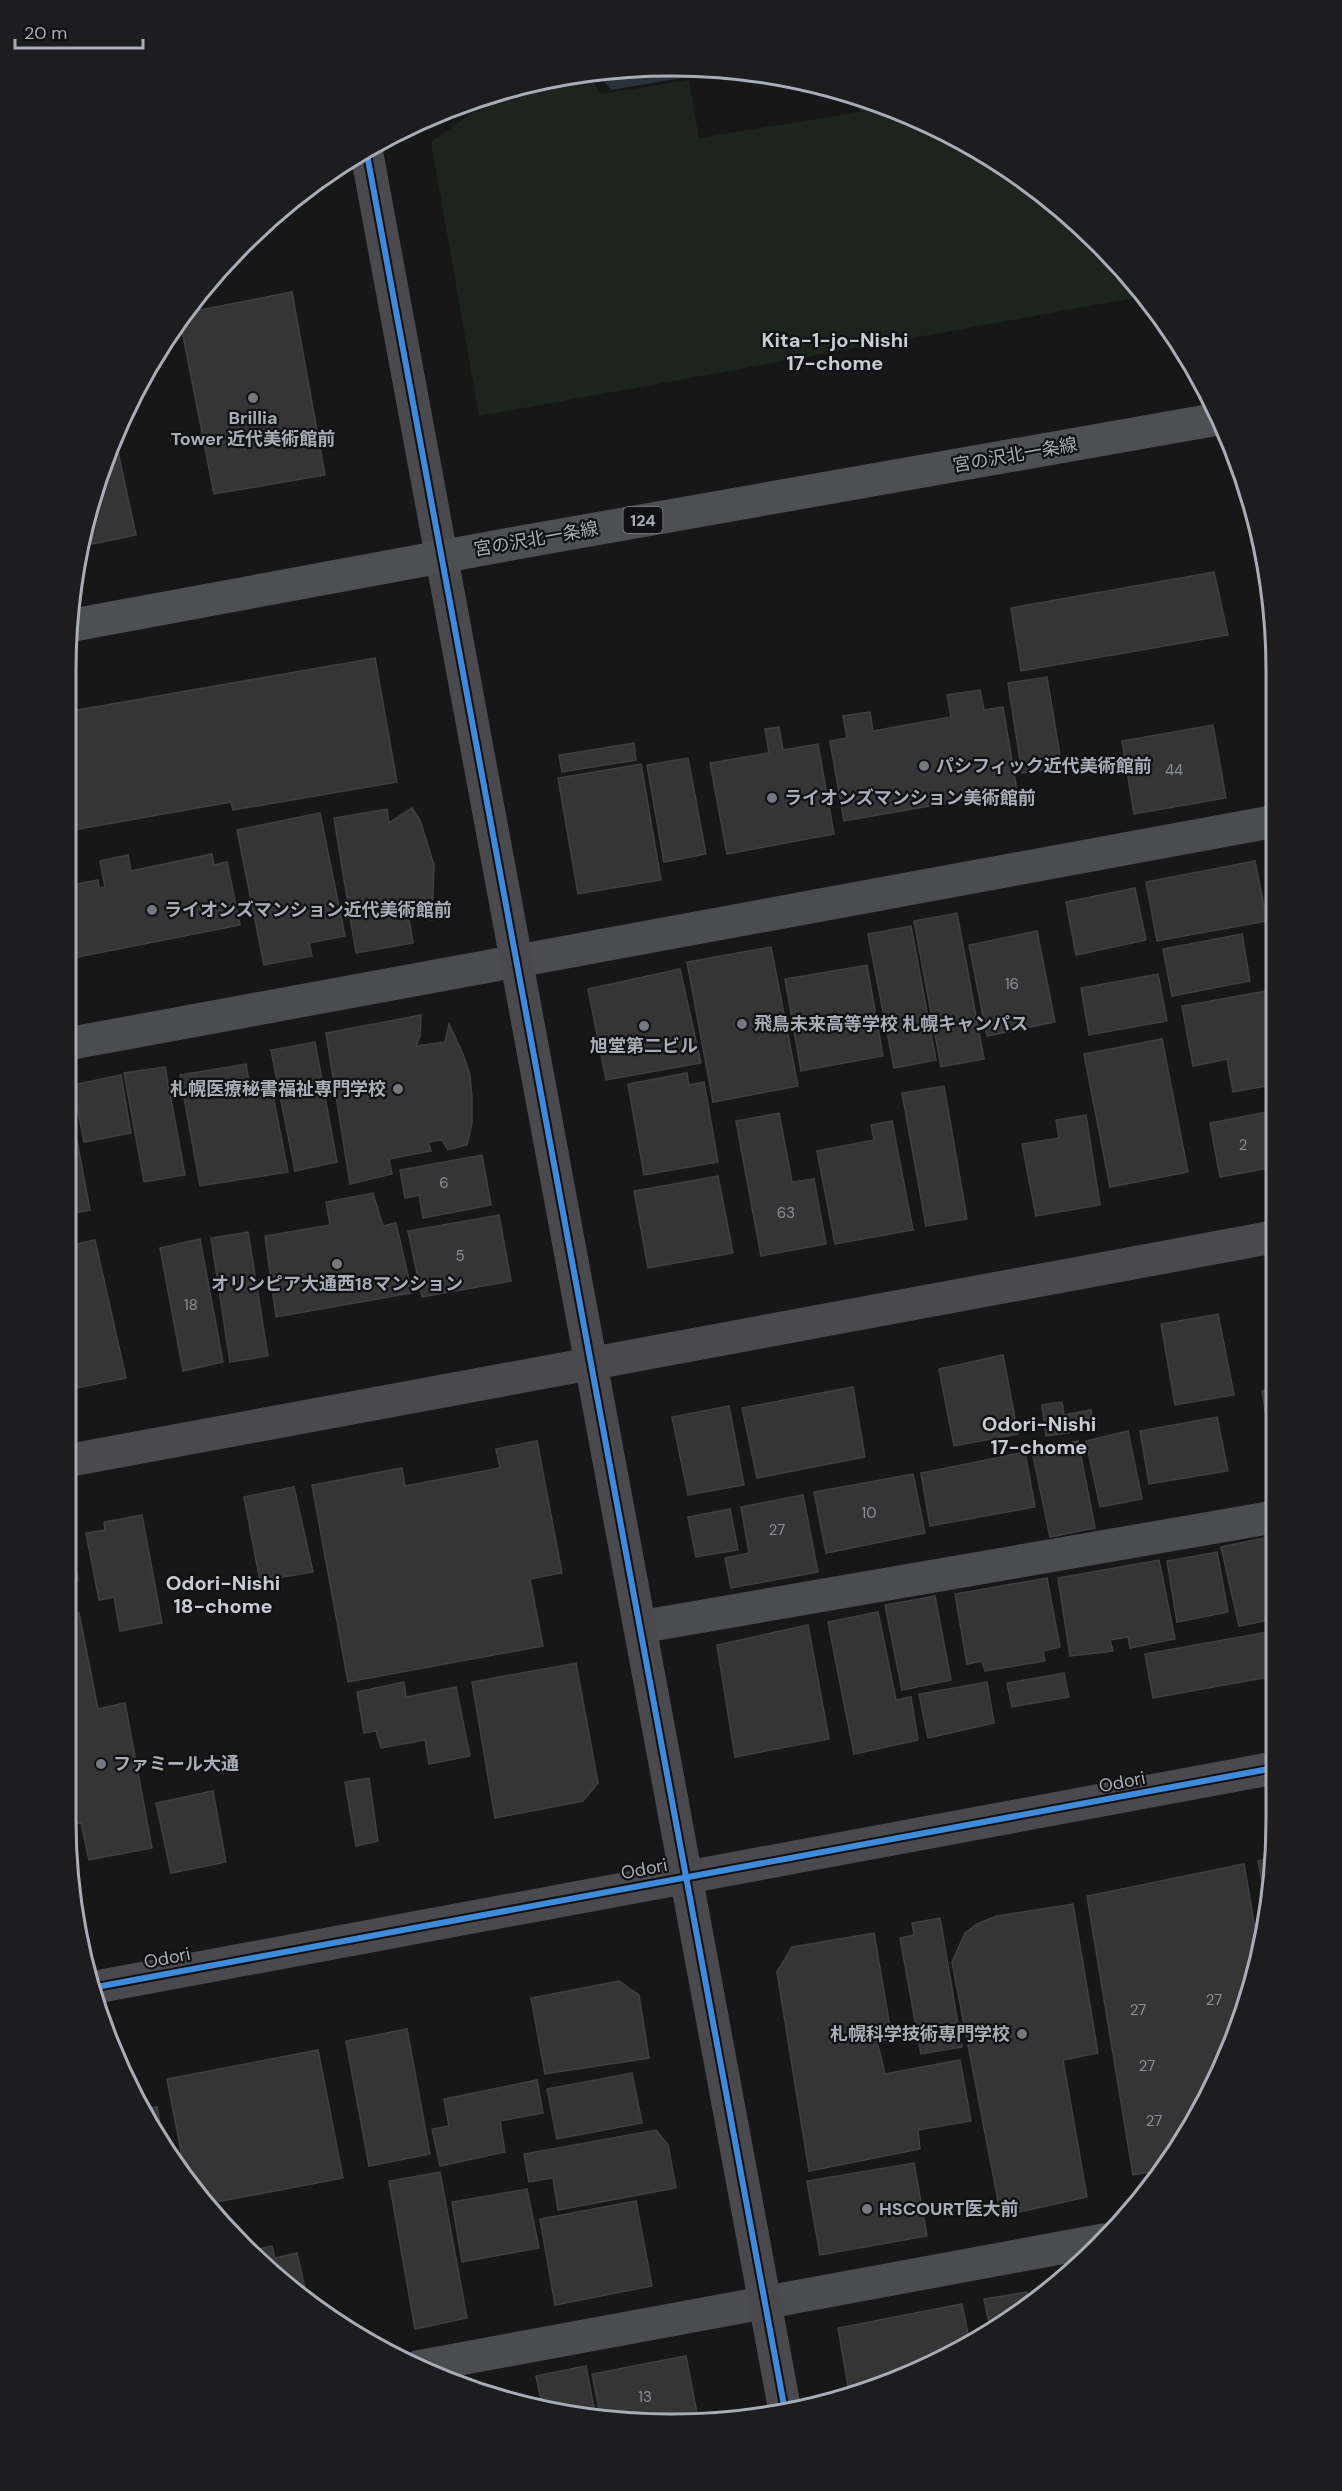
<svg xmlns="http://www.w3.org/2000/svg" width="1342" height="2491" viewBox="0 0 1342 2491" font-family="'DM Sans','Noto Sans JP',sans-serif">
<rect width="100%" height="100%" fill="#171717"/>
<!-- green -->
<polygon fill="#1d241e" points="586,73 601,94 689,80 699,138 860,112 858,98 939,129 1070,216 1145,296 479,416 431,142 502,92"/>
<!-- water -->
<polygon fill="#2a3239" points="692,68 693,76 611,90 596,71"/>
<!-- building -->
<g fill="#353536" stroke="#3f4043" stroke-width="1.5">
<polygon points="292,292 325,475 214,494 180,320 185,313"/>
<polygon points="115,438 136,535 82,546 87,514"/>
<polygon points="1214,572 1228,635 1021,671 1011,608"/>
<polygon points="375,658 397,782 233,810 231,802 67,831 67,712"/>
<polygon points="1047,677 1062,767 1022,773 1008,683"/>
<polygon points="980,690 984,710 1003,707 1017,791 844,821 830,741 847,738 843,716 870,712 873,731 951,717 947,695"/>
<polygon points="1213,725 1226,798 1134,814 1122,741"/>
<polygon points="779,727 783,750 818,744 834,834 727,854 710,763 769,753 765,729"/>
<polygon points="634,743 636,760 562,772 559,755"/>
<polygon points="688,758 706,854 664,862 647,765"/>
<polygon points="641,764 661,880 578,894 558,778"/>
<polygon points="412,808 420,820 434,865 432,920 408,914 413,943 356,953 334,818 387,809 389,823"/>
<polygon points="320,813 345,936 309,943 312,956 264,965 237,830"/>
<polygon points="212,854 214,865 227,862 240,925 67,959 67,895 74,894 72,885 98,880 99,888 105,887 100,861 128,855 131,871"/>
<polygon points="1255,861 1267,921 1157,941 1146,882"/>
<polygon points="1135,888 1146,940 1076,955 1066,902"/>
<polygon points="957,913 984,1059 941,1067 914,921"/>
<polygon points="911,926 936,1060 894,1068 868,934"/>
<polygon points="1037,931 1055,1022 987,1036 969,945"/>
<polygon points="1242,934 1250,981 1172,996 1163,949"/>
<polygon points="771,947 798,1086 713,1102 687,962"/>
<polygon points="867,965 883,1056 801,1071 785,979"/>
<polygon points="680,969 701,1063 606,1080 588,989"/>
<polygon points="1158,974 1167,1021 1089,1035 1081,988"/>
<polygon points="1272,990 1272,1085 1233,1092 1227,1059 1193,1066 1182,1006"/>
<polygon points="421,1015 420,1036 416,1046 445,1042 449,1024 463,1054 470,1075 472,1099 472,1123 467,1145 448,1150 442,1140 428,1142 431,1151 389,1159 392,1174 350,1184 326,1033"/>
<polygon points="1162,1039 1188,1172 1110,1187 1084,1054"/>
<polygon points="315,1042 337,1162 295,1171 271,1050"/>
<polygon points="246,1064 251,1093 272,1090 288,1172 200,1186 180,1075"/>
<polygon points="165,1067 185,1175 144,1182 124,1073"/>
<polygon points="687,1073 689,1085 704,1082 718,1162 644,1175 628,1084"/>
<polygon points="121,1075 131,1133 84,1142 73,1085"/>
<polygon points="944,1086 967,1219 926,1226 902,1093"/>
<polygon points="67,1088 90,1210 71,1214 76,1240 67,1242"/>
<polygon points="1272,1111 1273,1167 1220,1177 1210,1123"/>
<polygon points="779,1113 792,1182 814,1179 826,1244 761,1256 736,1121"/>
<polygon points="1086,1115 1100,1205 1036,1216 1022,1144 1059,1138 1056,1120"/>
<polygon points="892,1121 913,1230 835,1244 817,1151 874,1140 871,1125"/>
<polygon points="482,1155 491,1205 423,1218 419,1195 405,1198 400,1170"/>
<polygon points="718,1176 733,1253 648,1268 634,1191"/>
<polygon points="373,1193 383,1226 396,1223 412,1293 276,1317 265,1236 330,1225 326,1202"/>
<polygon points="499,1215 511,1281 422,1297 408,1231"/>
<polygon points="248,1232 268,1356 230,1362 211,1238"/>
<polygon points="200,1239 223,1362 183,1371 160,1248"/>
<polygon points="95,1240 126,1378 66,1390 67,1246"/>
<polygon points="1218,1314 1234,1395 1175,1405 1161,1324"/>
<polygon points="1003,1355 1018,1434 954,1446 939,1369"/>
<polygon points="853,1387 865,1457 757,1478 742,1408"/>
<polygon points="1273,1389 1273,1457 1262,1391"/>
<polygon points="1062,1402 1064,1415 1091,1410 1094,1429 1046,1436 1042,1405"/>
<polygon points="729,1406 744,1485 688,1495 672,1417"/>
<polygon points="1217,1417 1228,1471 1149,1484 1140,1431"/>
<polygon points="1128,1431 1142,1499 1100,1507 1086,1441"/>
<polygon points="537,1441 562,1573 530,1579 543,1646 348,1682 312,1485 402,1468 405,1486 500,1468 496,1449"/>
<polygon points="1078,1441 1095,1528 1050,1537 1032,1451"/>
<polygon points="1025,1452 1035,1507 930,1526 921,1473"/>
<polygon points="913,1474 925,1533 826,1553 814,1492"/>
<polygon points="294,1487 313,1572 260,1581 244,1497"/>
<polygon points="803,1495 818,1572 731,1588 725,1558 749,1553 741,1507"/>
<polygon points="730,1509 738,1550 696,1557 688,1517"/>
<polygon points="142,1515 162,1623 120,1631 114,1597 99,1600 86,1533 105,1530 104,1522"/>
<polygon points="66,1527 69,1527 78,1581 66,1583"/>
<polygon points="1273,1536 1274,1619 1239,1626 1221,1547"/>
<polygon points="1217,1552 1228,1612 1177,1622 1167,1561"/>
<polygon points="1159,1560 1175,1639 1130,1648 1128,1637 1110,1640 1113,1651 1070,1656 1058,1578"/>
<polygon points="1047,1578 1060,1647 1043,1651 1045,1661 985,1671 982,1661 967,1664 955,1594"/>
<polygon points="935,1596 951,1680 902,1690 885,1605"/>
<polygon points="878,1612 896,1700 911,1697 918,1740 854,1754 828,1622"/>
<polygon points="79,1613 98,1709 125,1703 152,1848 89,1860 81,1823 67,1826 66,1820 66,1616"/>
<polygon points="808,1625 829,1739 735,1757 717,1645"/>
<polygon points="1274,1631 1274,1676 1153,1698 1145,1654"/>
<polygon points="576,1663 598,1783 583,1801 495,1818 472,1682"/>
<polygon points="1064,1673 1069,1697 1012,1707 1007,1683"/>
<polygon points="404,1682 406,1697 456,1687 470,1756 429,1764 425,1740 381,1748 376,1731 364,1733 357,1692"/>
<polygon points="987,1682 994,1723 928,1738 919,1694"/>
<polygon points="369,1778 378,1841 356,1846 345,1782"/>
<polygon points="213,1791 226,1862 171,1873 156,1803"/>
<polygon points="1275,1857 1275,1859 1267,1907 1258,1861"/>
<polygon points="1244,1864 1259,1952 1255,1977 1213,2088 1162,2170 1133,2175 1087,1896"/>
<polygon points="1073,1904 1098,2053 1063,2060 1087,2197 1001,2216 952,1962 965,1933 977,1924 997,1916"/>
<polygon points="940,1918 962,2047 921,2054 900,1938 914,1935 912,1923"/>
<polygon points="874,1933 892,2039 877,2041 885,2074 960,2060 971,2121 918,2130 920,2149 809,2171 777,1972 792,1947"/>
<polygon points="619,1981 639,1995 649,2058 545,2074 531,1998"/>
<polygon points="407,2029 430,2154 369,2166 346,2041"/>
<polygon points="318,2050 343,2178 206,2204 187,2182 167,2079"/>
<polygon points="632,2073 642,2123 557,2139 547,2089"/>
<polygon points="537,2080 543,2113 500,2121 505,2152 440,2166 432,2129 449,2126 444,2099"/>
<polygon points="157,2107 164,2148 141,2110"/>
<polygon points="656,2130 668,2145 676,2188 558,2210 553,2178 529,2182 524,2154"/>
<polygon points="914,2163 927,2236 820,2255 807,2181"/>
<polygon points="440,2172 467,2318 415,2329 389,2181"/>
<polygon points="527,2189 539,2248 462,2262 452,2202"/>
<polygon points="636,2201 652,2286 555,2305 540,2219"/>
<polygon points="272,2246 275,2258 297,2253 308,2302 272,2275 250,2251"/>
<polygon points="1058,2284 1037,2300 1035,2289"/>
<polygon points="1027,2292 1029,2306 1007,2323 991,2332 984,2299"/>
<polygon points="962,2304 970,2343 903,2379 850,2397 838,2328"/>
<polygon points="686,2356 699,2424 631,2424 601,2419 592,2374"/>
<polygon points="586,2366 596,2418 532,2407 542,2405 536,2376"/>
</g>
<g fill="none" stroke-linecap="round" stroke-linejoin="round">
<!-- street -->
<g stroke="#4b4c50" stroke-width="33">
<polyline points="67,1044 1271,822"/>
<polyline points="640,1627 1274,1517"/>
<polyline points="417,2367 1103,2240"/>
</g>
<!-- secondary -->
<g stroke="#4a4a4e" stroke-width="33">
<polyline points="366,149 785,2411"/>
<polyline points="66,1461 1273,1237"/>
<polyline points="91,1988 1274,1768"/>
</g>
<!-- primary -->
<polyline stroke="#4d4f52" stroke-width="33" points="68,626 516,543 1218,419"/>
<defs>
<g id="cycleway">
<polyline points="366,149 785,2411"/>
<polyline points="91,1988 1274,1768"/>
</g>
</defs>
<!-- cycleway casing -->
<use href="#cycleway" stroke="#111113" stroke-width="10"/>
<!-- cycleway -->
<use href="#cycleway" stroke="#408adc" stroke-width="6"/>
</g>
<!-- markers -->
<g fill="#757880" stroke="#111113" stroke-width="2">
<circle cx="253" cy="398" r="6"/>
<circle cx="924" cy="766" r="6"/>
<circle cx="772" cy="798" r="6"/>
<circle cx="152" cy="910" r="6"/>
<circle cx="742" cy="1024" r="6"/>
<circle cx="644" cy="1026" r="6"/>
<circle cx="398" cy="1089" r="6"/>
<circle cx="337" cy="1264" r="6"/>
<circle cx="101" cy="1764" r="6"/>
<circle cx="1022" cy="2034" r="6"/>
<circle cx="867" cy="2209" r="6"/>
</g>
<g text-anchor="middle" stroke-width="4.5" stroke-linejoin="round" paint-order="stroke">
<!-- number labels -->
<g font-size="15" fill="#8b8f98">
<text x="1174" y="775">44</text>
<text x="1012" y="989">16</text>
<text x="1243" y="1150">2</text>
<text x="444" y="1188">6</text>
<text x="786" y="1218">63</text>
<text x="460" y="1261">5</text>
<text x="191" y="1310">18</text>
<text x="869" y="1518">10</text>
<text x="777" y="1535">27</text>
<text x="1214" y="2005">27</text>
<text x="1138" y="2015">27</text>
<text x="1147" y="2071">27</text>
<text x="1154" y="2126">27</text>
<text x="645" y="2402">13</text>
</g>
<!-- shield labels -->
<rect fill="#111113" stroke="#7b7e86" stroke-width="1.5" x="623.5" y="507" width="39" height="26" rx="4.5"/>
<g font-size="16" font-weight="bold" fill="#a8adb8">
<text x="643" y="526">124</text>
</g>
<!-- poi labels -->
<g font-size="18" font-weight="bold" fill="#a8adb8" stroke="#111113" text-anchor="start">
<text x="253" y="424" text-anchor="middle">Brillia<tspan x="253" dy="21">Tower 近代美術館前</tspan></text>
<text x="936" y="772">パシフィック近代美術館前</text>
<text x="784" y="804">ライオンズマンション美術館前</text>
<text x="164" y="916">ライオンズマンション近代美術館前</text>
<text x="754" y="1030">飛鳥未来高等学校 札幌キャンパス</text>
<text x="644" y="1052" text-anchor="middle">旭堂第二ビル</text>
<text x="386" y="1095" text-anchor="end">札幌医療秘書福祉専門学校</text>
<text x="337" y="1290" text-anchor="middle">オリンピア大通西18マンション</text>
<text x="113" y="1770">ファミール大通</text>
<text x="1010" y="2040" text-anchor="end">札幌科学技術専門学校</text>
<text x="879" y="2215">HSCOURT医大前</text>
</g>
<!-- street labels -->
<g font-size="18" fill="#a8adb8" stroke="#111113">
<text transform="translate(1015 455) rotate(-10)" y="6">宮の沢北一条線</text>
<text transform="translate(536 539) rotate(-10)" y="6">宮の沢北一条線</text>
<text transform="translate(1122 1782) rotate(-11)" y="6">Odori</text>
<text transform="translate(644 1869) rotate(-11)" y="6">Odori</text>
<text transform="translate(167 1958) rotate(-11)" y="6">Odori</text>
</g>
<!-- neighbourhood labels -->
<g font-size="20" font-weight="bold" fill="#c9ccd4" stroke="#111113">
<text x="835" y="347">Kita-1-jo-Nishi<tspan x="835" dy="23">17-chome</tspan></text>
<text x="1039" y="1431">Odori-Nishi<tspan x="1039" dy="23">17-chome</tspan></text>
<text x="223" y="1590">Odori-Nishi<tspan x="223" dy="23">18-chome</tspan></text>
</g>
</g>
<!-- crop -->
<path d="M0 0H1342V2491H0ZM670 76H672A594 594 0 0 1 1266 670V1820A594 594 0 0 1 672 2414H670A594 594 0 0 1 76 1820V670A594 594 0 0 1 670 76Z" fill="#1d1d20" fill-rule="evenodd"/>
<path fill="none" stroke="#a8adb8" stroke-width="3" d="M670 76H672A594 594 0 0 1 1266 670V1820A594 594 0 0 1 672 2414H670A594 594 0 0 1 76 1820V670A594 594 0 0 1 670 76Z"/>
<!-- scale -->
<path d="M15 39v9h128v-9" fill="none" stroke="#a8adb8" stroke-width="3"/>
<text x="24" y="39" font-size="18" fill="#a8adb8" stroke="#111113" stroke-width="4.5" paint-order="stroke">20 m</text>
</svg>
